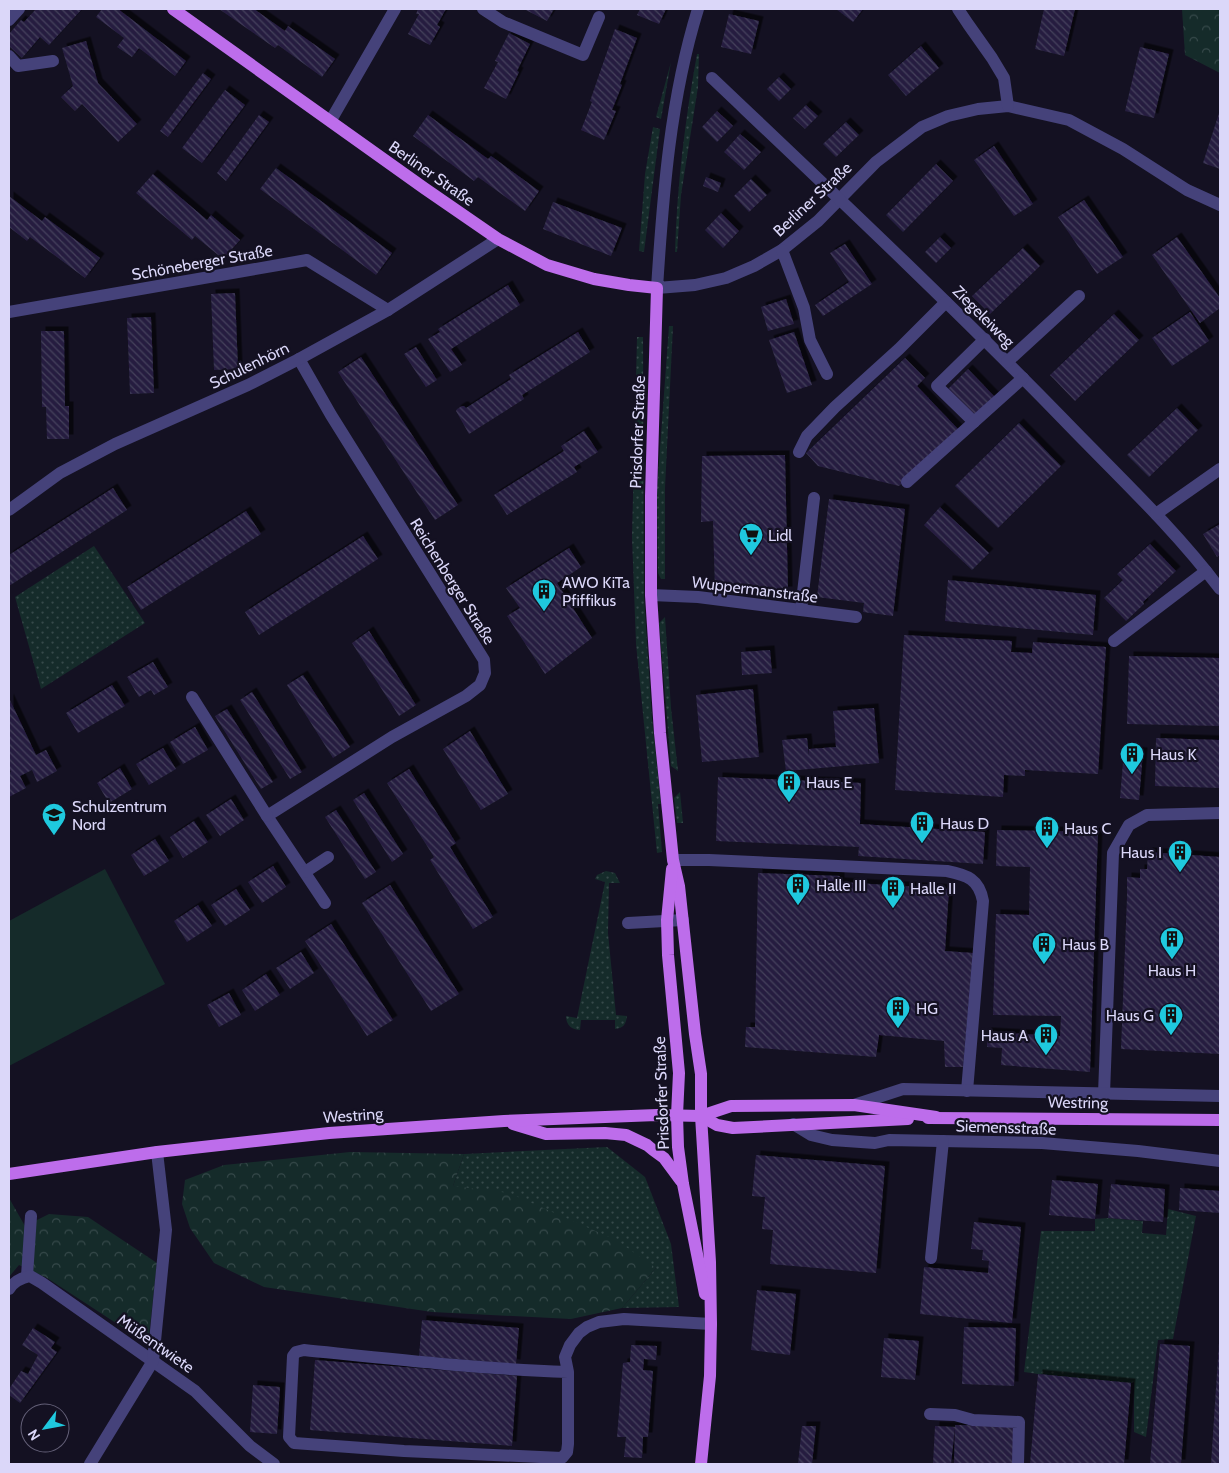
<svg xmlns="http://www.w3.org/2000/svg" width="1229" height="1473" viewBox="0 0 1229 1473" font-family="Cabin,sans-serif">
<defs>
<pattern id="grass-dots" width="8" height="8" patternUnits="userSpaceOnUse" patternTransform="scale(1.25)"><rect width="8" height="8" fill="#152b2a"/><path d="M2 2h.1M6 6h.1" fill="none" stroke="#36494a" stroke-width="1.8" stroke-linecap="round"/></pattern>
<pattern id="forest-crowns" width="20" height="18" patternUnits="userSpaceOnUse" patternTransform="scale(1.25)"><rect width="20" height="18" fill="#152b2a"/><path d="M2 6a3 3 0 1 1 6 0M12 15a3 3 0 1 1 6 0" fill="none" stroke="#36494a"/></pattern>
<pattern id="building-back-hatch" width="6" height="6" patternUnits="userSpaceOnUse" patternTransform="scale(1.25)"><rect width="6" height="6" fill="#261f40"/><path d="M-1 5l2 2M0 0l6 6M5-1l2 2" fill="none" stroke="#453f5c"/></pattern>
<filter id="shadow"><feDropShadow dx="4.5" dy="-4.5" stdDeviation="0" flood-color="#0009"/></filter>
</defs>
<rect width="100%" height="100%" fill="#141122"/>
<!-- grass -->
<g fill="url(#grass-dots)">
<path d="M697,54h2l-1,33 -17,108 -4,57h-2c2,-67 10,-132 22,-198z"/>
<polygon points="671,62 661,119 656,117"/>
<polygon points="653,127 660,129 644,252 639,251 645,174"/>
<polygon points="669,326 673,326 665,488 665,579 661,579 658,573 657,489"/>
<polygon points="637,337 643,337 644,596 652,719 661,804 658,804 662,852 657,853 636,644 632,537"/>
<polygon points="94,546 145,623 41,689 15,597"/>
<polygon points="665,617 671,708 678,771 671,766 659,623"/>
<polygon points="680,792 683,823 677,823 674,798"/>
<path d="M606,871l9,2 5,10h-11l-1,50 8,82 11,1c-1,8 -3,12 -12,13v-9h-34l-1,10c-8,0 -14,-5 -14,-14l11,2 28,-136 -10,-3 2,-4z"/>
<polygon points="607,1147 645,1177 671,1244 679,1307 622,1308 656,1268 453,1186 464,1154"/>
<polygon points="1168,1209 1196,1216 1173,1339 1158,1340 1146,1437 1134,1432 1134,1382 1131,1383 1038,1374 1024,1372 1041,1231 1095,1231 1095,1219 1108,1218 1143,1221 1142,1233 1166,1235"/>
</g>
<!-- forest -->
<g fill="url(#forest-crowns)">
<polygon points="1182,9 1220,9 1220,73 1185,55"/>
<polygon points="350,1152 464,1154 453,1186 509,1193 616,1240 656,1268 622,1308 571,1319 432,1312 264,1287 214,1263 190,1228 182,1204 185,1180 224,1165"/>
<polygon points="9,1198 25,1226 49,1214 88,1217 157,1263 148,1344 47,1278 19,1265 9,1277"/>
</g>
<!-- garden -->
<polygon fill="#152b2a" points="105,869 165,984 9,1066 9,921"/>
<!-- building -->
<g fill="url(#building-back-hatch)" filter="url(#shadow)">
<polygon points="36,9 82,9 49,45 40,37 22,58 9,46 9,34 21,20 24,22"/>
<polygon points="102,9 118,9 186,61 175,76 139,48 132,57 117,47 124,38 96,17"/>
<polygon points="219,9 254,9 285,31 288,26 335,59 322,77 278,45 275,48"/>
<polygon points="418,9 446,9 437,25 440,27 430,45 408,34 419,14 416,14"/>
<polygon points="524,9 554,9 547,21"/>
<polygon points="640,9 666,9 659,24 637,15"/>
<polygon points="836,9 863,9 853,22"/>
<polygon points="1044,9 1075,9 1064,56 1035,49"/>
<polygon points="729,14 759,21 751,54 721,47"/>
<polygon points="615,29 637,38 620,84 622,85 612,110 616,111 604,140 581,130 592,102 590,101"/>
<polygon points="509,33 530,44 517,71 519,72 506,99 484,88 498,62 495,61"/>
<polygon points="86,41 98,83 137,124 118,142 82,104 75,111 61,97 73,86 62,48"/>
<polygon points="921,46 939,68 906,96 888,75"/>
<polygon points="1140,47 1169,54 1154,118 1125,111"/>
<polygon points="203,73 211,79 168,137 160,131"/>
<polygon points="779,77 791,89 779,101 767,89"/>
<polygon points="225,90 245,105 202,163 182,148"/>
<polygon points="806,105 818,116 805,129 793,118"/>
<polygon points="1220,110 1220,169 1203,163"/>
<polygon points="717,111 733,126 717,142 702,127"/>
<polygon points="259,115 269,122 226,181 217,173"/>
<polygon points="428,115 488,159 491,156 539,191 525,211 478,177 474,181 413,136"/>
<polygon points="846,122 859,135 836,157 823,144"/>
<polygon points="740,134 761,152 744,170 724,152"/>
<polygon points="994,146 1033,204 1014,216 974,160"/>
<polygon points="936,164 953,181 903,232 886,215"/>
<polygon points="276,168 392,253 376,275 260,189"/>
<polygon points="153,174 207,220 211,215 240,240 223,259 195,236 192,240 136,193"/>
<polygon points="706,177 721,183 718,192 703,186"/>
<polygon points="751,179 767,195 749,212 734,196"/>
<polygon points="9,196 42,221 45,217 100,258 85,278 30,237 27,241 9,227"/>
<polygon points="1084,200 1123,257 1097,274 1058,217"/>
<polygon points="553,202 622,228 611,256 543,229"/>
<polygon points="721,213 739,231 723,248 705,230"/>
<polygon points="940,237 951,248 936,263 925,252"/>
<polygon points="1177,237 1220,298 1220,308 1200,323 1152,255"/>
<polygon points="845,244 872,284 823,316 815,305 849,282 830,253"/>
<polygon points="1023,248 1040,266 990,314 972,296"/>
<polygon points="508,285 520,305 451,349 462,365 450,372 428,339 440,332 438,329"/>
<polygon points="235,293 238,369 214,370 211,294"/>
<polygon points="786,299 794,324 768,331 761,307"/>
<polygon points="1190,312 1209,341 1172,366 1152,338"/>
<polygon points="1114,314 1139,340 1075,401 1050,375"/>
<polygon points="151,317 154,393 130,394 127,318"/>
<polygon points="41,331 64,331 65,406 69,406 69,439 47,439 46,407 42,407"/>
<polygon points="578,332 590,352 522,395 524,399 469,434 456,411 457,409 462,406 464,406 466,408 511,379 509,375"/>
<polygon points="794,332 812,385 787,393 769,340"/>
<polygon points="416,347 437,380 426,387 404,354"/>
<polygon points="361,357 458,505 435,520 338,372"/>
<polygon points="905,358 925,378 917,386 958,429 899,486 818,466 806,453"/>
<polygon points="968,369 995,397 975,416 948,389"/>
<polygon points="1177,408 1198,430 1149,477 1127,455"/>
<polygon points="1019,423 1061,466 998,528 955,486"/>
<polygon points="584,431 598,452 574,467 577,472 507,515 494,495 564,451 561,446"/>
<polygon points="785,455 788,591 715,592 713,521 701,522 702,456"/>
<polygon points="113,488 127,510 9,586 9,555"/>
<polygon points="829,499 905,509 893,616 863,612 864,603 817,597"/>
<polygon points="940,507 989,553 972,570 924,525"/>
<polygon points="246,511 261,534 141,610 127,587"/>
<polygon points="1220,524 1220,555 1217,557 1203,534"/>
<polygon points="363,536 378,559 259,635 245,612"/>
<polygon points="1150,544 1176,571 1143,602 1144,604 1126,621 1104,598 1123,580 1117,574"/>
<polygon points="569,548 581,567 557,583 592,638 545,674 507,616 520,608 506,588"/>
<polygon points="948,580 1096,595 1093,635 945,621"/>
<polygon points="369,631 416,705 399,716 352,643"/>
<polygon points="904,635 1012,641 1011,652 1032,653 1033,642 1106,647 1098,774 1025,770 1025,776 1004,775 1003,797 895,790"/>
<polygon points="770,650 772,673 742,675 741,652"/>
<polygon points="1129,656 1220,658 1220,726 1127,724"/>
<polygon points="153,662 168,687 154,695 151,690 139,697 127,677"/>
<polygon points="303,675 350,747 333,758 287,685"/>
<polygon points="112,685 125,706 78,733 66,713"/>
<polygon points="753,689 759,757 702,762 696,695"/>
<polygon points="252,692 302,772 290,779 240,700"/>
<polygon points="9,698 36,755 46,750 57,771 37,782 32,770 20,776 26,788 9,797 9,773 11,772 9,768"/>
<polygon points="874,708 879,763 786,771 782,740 807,738 809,756 809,749 836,747 833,711"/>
<polygon points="227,709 273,782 261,789 215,716"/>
<polygon points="195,727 208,750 183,764 170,742"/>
<polygon points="470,731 508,794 481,810 443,749"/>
<polygon points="1156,738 1220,740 1220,788 1155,786"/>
<polygon points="163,748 176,769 149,785 136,764"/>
<polygon points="1124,750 1143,752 1139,800 1120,798"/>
<polygon points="120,768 132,789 109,803 97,783"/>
<polygon points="409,769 456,843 450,847 493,917 473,929 430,860 434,857 387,783"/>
<polygon points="718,777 861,783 860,824 985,832 983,864 858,856 859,847 716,841"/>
<polygon points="364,793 403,854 392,862 353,800"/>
<polygon points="231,799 244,820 220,836 206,815"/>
<polygon points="336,810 376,872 365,879 325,817"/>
<polygon points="194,821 208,842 183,858 170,837"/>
<polygon points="997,830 1098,832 1090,1072 1001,1065 1002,1048 987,1047 987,1032 1060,1036 1061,1016 993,1015 996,914 1029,915 1030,867 996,866"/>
<polygon points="155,839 169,861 144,876 131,855"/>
<polygon points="1148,852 1220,857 1220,1054 1121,1049 1127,897 1127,877 1140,878 1140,869 1147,869"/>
<polygon points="273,866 286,887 262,903 248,882"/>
<polygon points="758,873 840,876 840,882 949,889 945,951 973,953 963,1067 945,1067 944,1041 879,1035 876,1057 745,1047 746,1027 755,1027"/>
<polygon points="390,885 459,994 431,1011 362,903"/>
<polygon points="236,889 250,910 225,926 211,905"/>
<polygon points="198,905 212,926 187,942 174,921"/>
<polygon points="331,924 393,1020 367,1036 305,941"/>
<polygon points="301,952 314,973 290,989 276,968"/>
<polygon points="266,974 280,995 255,1011 242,990"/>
<polygon points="229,993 241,1015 219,1027 207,1005"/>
<polygon points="756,1155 885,1166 876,1273 770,1264 773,1230 762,1229 765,1197 752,1196"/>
<polygon points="1052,1180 1098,1184 1095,1219 1049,1215"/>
<polygon points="1111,1184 1165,1189 1163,1222 1108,1218"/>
<polygon points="1180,1188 1220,1191 1220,1213 1179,1210"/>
<polygon points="974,1222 1021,1227 1012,1323 920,1314 924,1267 988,1273 989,1261 982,1260 983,1250 971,1249"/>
<polygon points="757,1290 796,1294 790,1355 751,1350"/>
<polygon points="422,1320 519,1328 516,1364 419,1356"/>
<polygon points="964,1327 1016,1328 1014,1386 962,1384"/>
<polygon points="33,1328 55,1342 51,1348 57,1352 20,1403 9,1395 9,1389 21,1371 28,1374 38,1355 22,1345"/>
<polygon points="884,1338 919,1341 915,1380 881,1377"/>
<polygon points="1219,1343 1220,1343 1220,1464 1211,1464"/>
<polygon points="1160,1344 1190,1346 1181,1464 1150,1464"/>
<polygon points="631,1345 657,1346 656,1360 644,1359 643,1370 653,1371 648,1437 643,1437 642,1458 624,1457 626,1437 617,1437 623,1363 630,1362"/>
<polygon points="315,1360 517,1376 512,1446 310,1430"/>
<polygon points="1038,1374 1131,1383 1124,1464 1030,1464"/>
<polygon points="253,1385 280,1387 277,1434 250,1432"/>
<polygon points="955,1425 1013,1426 1013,1464 954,1464"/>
<polygon points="802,1426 816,1426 812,1464 798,1464"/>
<polygon points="935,1426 955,1427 951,1464 933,1464"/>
</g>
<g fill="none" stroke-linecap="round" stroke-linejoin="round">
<!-- minor -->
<g stroke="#45427a" stroke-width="12">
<polyline points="483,9 503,22 583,55 599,17"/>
<path d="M698,9c-28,90 -35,185 -41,279l38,-3 31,-7 28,-12 28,-16 36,-29 58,-59 46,-35 26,-11 30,-7 30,-3 61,14 54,29 64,41 33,15"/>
<polyline points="958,9 968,24 992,58 1004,78 1008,106"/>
<polyline points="9,20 19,9"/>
<polyline points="9,56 18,66 53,61"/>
<path d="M712,78c119,113 238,225 352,342 53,55 110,108 156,169"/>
<polyline points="331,120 395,9"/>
<polyline points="782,250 804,308 810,340 827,374"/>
<polyline points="9,312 307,260 388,310"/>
<polyline points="299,359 331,415 484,660 485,673 480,685 466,696 392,737 267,816 325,903"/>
<polyline points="1007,362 1079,296"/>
<polyline points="974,422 937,386 985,339"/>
<polyline points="799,452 807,436 835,407 899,349 946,302"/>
<polyline points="907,482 1023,378"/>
<polyline points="9,510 60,473 115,444 248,385 299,359 388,310 498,239"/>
<polyline points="1156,514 1220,469"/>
<polyline points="651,595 698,597 856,617"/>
<polyline points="801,610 814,498"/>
<polyline points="1114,641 1206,571"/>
<polyline points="192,697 267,816"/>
<path d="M673,860h36l238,11c20,4 32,8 36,30l-16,190"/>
<polyline points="305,872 328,857"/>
<polyline points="628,923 683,920"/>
<polyline points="1104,1094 1113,853 1129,825 1147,815 1220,813"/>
<polyline points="854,1105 903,1089 1220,1096"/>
<polyline points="793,1124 811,1135 832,1140 875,1143 889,1140 1042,1143 1138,1151 1220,1161"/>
<polyline points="931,1258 943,1141"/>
<polyline points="27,1276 31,1216"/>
<path d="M9,1289c5,-8 12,-11 21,-13l12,7 153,108 55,55 24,18"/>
<path d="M568,1372c-88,-3 -176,-13 -264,-22l-8,2 -3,4 -4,81 5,6 110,8 158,7 5,-6 1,-8v-72l-3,-15 5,-12 9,-12 8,-6 12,-5 25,-3 87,5"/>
<polyline points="930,1414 955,1415 973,1420 1019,1422 1018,1464"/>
<polyline points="90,1464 153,1361 166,1230 157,1152"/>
</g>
<!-- major -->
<g stroke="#bd6deb" stroke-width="12">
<polyline points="173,9 424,188 498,239 547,265 594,279 629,285 657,288 651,496 651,595 660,733 673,860 679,886 695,1034 701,1074 701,1116 710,1262 711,1324 710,1376 701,1464"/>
<polyline points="672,869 667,920 668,955 679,1073 677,1115 678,1147 683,1184 705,1294"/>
<polyline points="701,1116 717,1125 733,1128 908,1119"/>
<polyline points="928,1118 1220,1120"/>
<polyline points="513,1124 546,1134 605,1133 626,1135 647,1145 653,1150 664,1158 681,1181"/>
<polyline points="9,1174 157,1152 329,1133 504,1121 657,1115 701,1116 731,1106 854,1105 936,1117"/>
</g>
</g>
<!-- icons -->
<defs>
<symbol id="supermarket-pin" viewBox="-11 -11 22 30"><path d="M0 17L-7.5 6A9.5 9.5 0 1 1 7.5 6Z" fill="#1fc9de" stroke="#141122"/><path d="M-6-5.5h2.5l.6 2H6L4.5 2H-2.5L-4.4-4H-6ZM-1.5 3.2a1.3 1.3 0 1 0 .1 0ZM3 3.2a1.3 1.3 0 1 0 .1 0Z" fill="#111"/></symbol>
<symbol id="building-pin" viewBox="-11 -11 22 30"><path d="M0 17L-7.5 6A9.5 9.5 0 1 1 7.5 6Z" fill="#1fc9de" stroke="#141122"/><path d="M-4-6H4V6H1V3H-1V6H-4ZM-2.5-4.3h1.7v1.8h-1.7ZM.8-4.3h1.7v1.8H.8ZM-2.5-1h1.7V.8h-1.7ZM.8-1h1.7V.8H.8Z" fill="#111"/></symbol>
<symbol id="school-pin" viewBox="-11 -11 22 30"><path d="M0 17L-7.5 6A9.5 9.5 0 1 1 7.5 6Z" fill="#1fc9de" stroke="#141122"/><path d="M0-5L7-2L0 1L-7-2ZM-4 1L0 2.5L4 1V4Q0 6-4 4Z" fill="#111"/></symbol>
</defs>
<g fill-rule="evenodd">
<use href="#supermarket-pin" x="737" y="521" width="28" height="38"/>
<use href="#building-pin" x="530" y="577" width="28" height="38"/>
<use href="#building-pin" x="1118" y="740" width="28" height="38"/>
<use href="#building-pin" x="775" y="768" width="28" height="38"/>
<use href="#school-pin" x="40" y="801" width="28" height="38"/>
<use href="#building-pin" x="908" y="809" width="28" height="38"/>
<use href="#building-pin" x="1033" y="814" width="28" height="38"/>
<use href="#building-pin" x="1166" y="838" width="28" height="38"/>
<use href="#building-pin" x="784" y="871" width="28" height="38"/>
<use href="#building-pin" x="879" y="874" width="28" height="38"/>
<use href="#building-pin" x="1158" y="925" width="28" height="38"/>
<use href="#building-pin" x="1030" y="930" width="28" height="38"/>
<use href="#building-pin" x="884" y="994" width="28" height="38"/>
<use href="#building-pin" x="1157" y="1001" width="28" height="38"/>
<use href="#building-pin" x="1032" y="1021" width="28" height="38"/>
</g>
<g text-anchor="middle" stroke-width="4.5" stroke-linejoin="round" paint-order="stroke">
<!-- street labels -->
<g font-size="16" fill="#dbd7f9" stroke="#141122">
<text transform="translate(432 173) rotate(35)" y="6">Berliner Straße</text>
<text transform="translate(812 199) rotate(-43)" y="6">Berliner Straße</text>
<text transform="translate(202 262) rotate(-10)" y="6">Schöneberger Straße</text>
<text transform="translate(984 316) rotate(45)" y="6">Ziegeleiweg</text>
<text transform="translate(249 365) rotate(-26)" y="6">Schulenhörn</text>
<text transform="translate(637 432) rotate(-88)" y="6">Prisdorfer Straße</text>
<text transform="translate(453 581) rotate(58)" y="6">Reichenberger Straße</text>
<text transform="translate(755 589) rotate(7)" y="6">Wuppermanstraße</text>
<text transform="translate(661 1093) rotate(-92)" y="6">Prisdorfer Straße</text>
<text transform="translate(1078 1102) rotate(1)" y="6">Westring</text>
<text transform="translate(353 1115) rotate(-4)" y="6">Westring</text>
<text transform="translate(1006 1127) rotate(2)" y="6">Siemensstraße</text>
<text transform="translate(156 1343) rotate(35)" y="6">Müßentwiete</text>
</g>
<!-- poi labels -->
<g font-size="16" fill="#dbd7f9" stroke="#141122" text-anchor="start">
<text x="768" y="541">Lidl</text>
<text x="562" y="588">AWO KiTa<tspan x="562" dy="18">Pfiffikus</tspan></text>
<text x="1150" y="760">Haus K</text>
<text x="806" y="788">Haus E</text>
<text x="72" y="812">Schulzentrum<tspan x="72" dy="18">Nord</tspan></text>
<text x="940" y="829">Haus D</text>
<text x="1064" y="834">Haus C</text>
<text x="1162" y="858" text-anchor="end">Haus I</text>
<text x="816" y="891">Halle III</text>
<text x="910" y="894">Halle II</text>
<text x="1062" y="950">Haus B</text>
<text x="1172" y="976" text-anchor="middle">Haus H</text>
<text x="916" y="1014">HG</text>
<text x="1154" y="1021" text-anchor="end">Haus G</text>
<text x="1028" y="1041" text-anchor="end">Haus A</text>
</g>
</g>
<!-- border -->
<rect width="1229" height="1473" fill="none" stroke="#dbd7f9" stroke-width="20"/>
<!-- north arrow -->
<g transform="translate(45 1428) rotate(238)"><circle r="24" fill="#141122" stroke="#646078"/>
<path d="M0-4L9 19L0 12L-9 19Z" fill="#1fc9de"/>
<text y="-8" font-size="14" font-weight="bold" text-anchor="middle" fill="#dbd7f9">N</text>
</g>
</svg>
